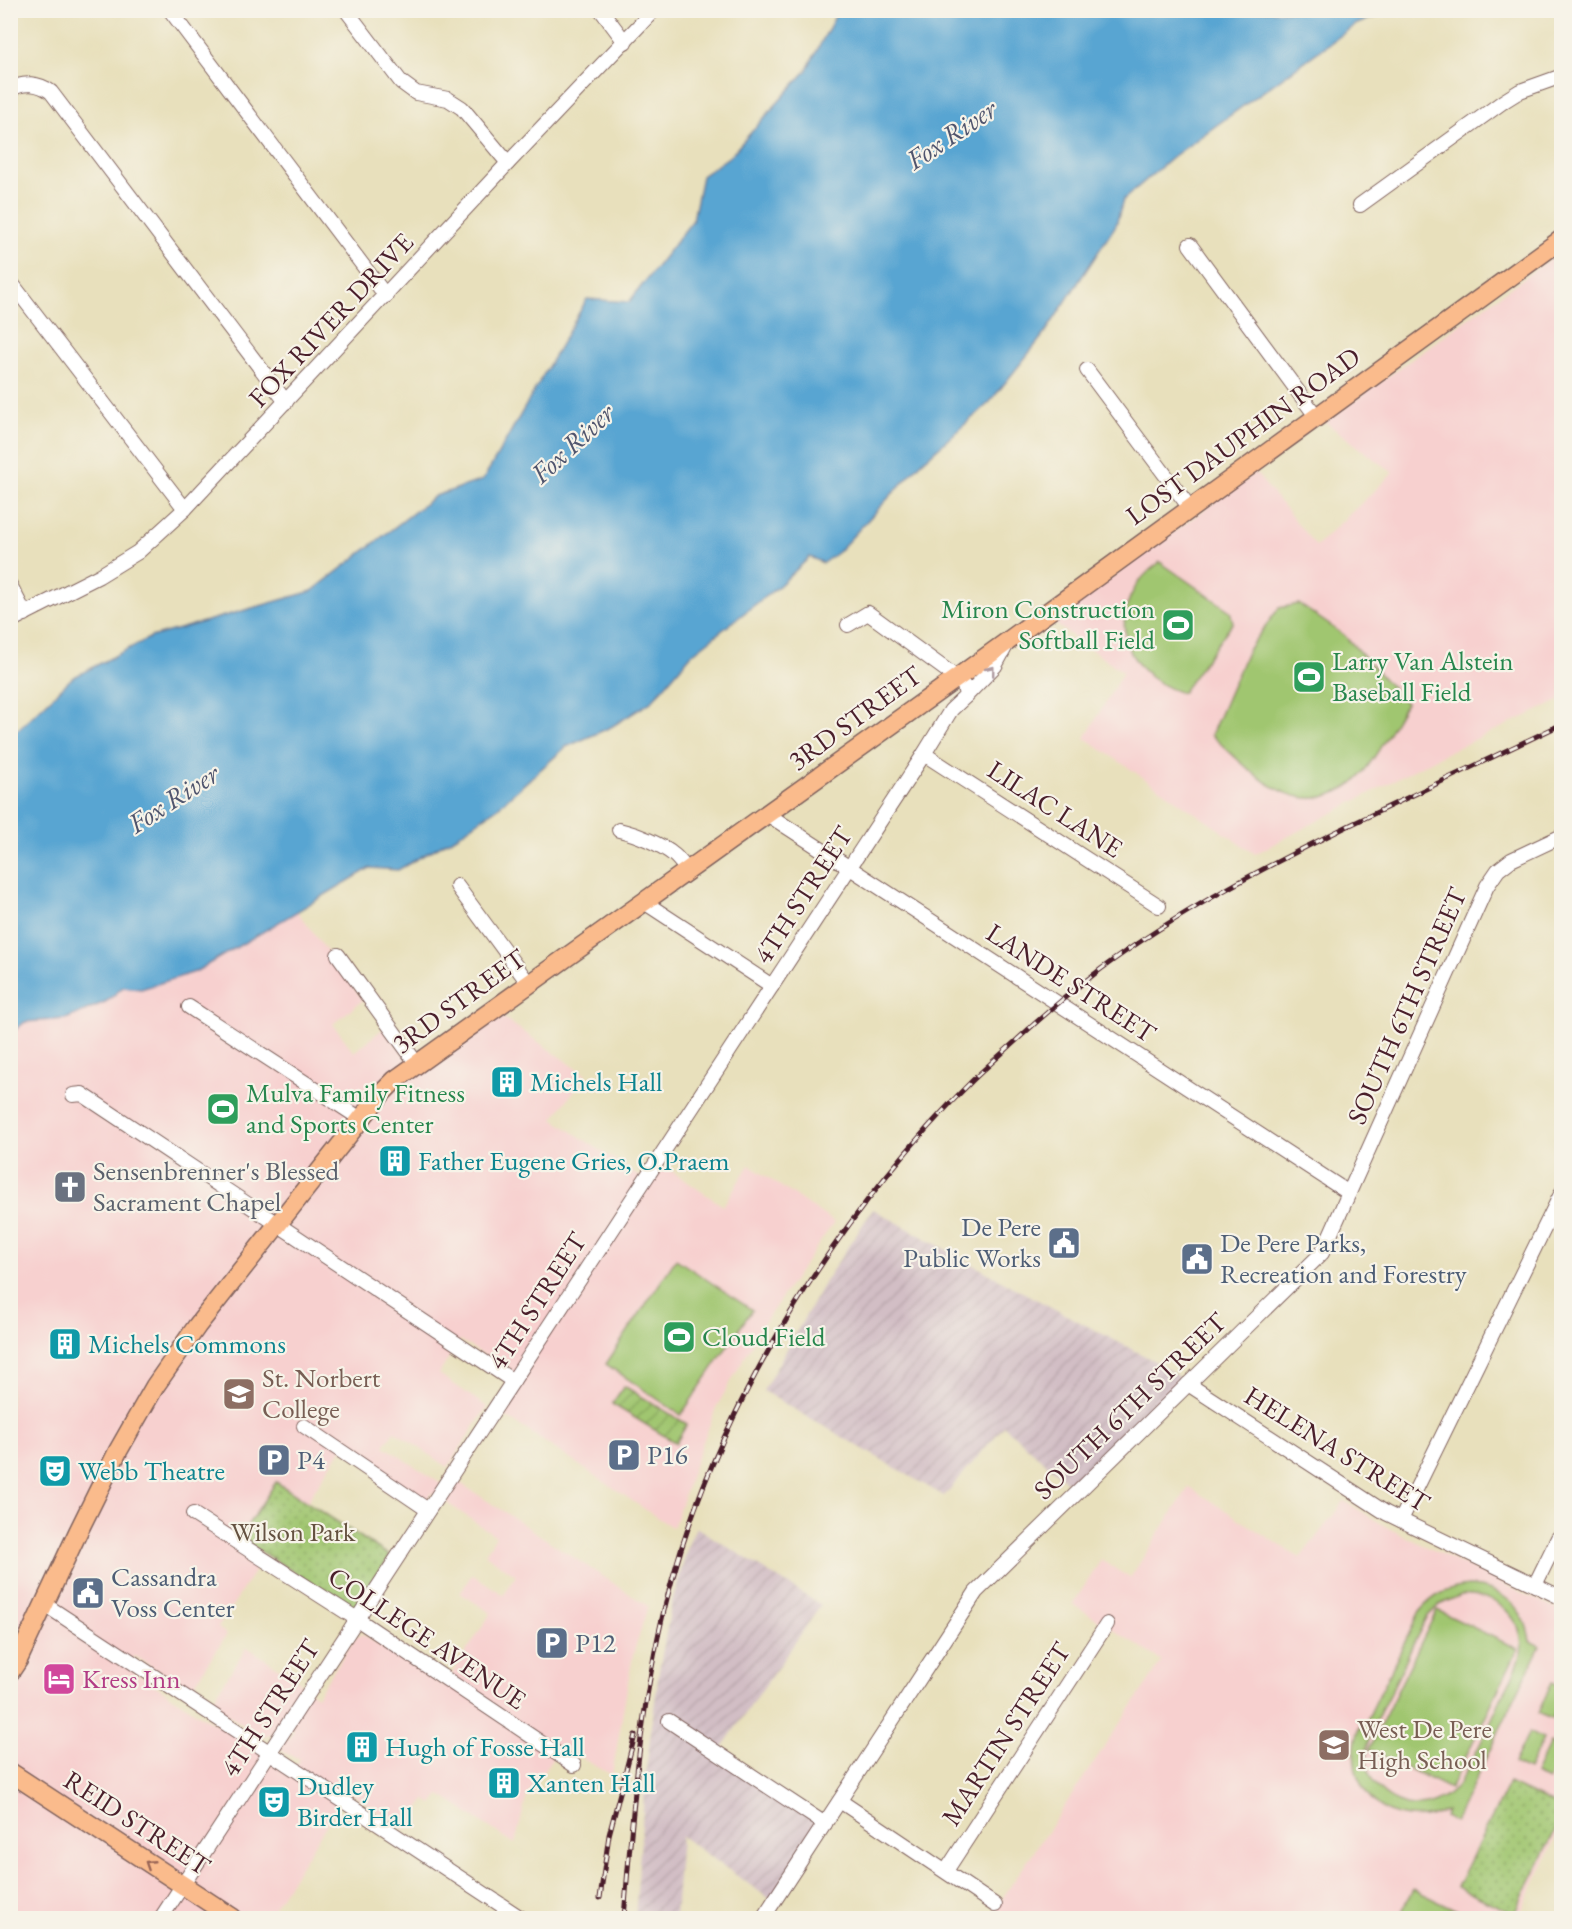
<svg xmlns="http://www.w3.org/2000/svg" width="1572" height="1929" viewBox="0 0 1572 1929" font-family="'EB Garamond',serif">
<defs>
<pattern id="industrial-furrows" width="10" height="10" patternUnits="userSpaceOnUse" patternTransform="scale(1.5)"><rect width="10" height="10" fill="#d2bec5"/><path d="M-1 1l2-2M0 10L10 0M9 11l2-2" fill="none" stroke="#b6a3a9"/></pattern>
<pattern id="park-dots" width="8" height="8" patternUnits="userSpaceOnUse" patternTransform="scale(1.5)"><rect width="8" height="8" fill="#a0c670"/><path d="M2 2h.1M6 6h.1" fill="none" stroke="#84a05c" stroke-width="1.8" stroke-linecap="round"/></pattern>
<pattern id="garden-furrows" width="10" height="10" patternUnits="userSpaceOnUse" patternTransform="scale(1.5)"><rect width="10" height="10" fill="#a0c670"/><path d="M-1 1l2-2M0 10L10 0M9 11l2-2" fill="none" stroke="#84a05c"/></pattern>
</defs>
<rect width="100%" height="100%" fill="#f7f3e8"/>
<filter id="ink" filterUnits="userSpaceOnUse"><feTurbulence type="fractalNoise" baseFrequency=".0167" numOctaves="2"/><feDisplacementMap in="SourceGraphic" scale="12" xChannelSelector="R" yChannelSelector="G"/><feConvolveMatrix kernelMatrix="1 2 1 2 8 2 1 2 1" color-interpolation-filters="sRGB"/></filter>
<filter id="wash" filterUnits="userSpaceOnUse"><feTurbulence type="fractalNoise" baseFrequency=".008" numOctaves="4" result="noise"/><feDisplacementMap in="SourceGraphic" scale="24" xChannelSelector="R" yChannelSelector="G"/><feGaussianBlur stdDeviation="1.35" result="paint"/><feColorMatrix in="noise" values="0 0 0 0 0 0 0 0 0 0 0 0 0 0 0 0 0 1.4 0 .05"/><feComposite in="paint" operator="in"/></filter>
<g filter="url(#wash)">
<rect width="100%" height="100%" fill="#e8e0bc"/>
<!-- built -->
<g fill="#f7d0cf" fill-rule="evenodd">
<polygon points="1561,251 1561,700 1444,754 1255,854 1085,738 1123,672 1052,622 1255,472 1316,546 1393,473 1325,422"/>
<path d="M297,911l66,89 -30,24 21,28 30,-24 33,44 81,-58 88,61 -33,44 98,65 13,-18 59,40 26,-41 85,57 -70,101 -48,85 -21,55 -22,65 -172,-115 22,-33 -63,-40 -21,34 48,33 -39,60 -54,-36 -10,15 67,44 6,-9 191,125 -15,49 -21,120 -29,-16 -6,-7 -17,-4 -33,47 -12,49 -75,-49 -7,9 -8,-4 -20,30 -57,-39 -81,127h-256v-885l14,-11 42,-3 40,-18 16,-14 18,2 54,-17zM342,1448l80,52 5,-1 5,-6 64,43 -11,18 31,21 -12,20 -32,-21 -12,19 31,20 -47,73 -82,-52 -7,4 -38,58 -13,-9 -7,-7 -50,-33 -37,57 52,33 10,-2 9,-13 13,8 -5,8 -5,3 -3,7 4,5 15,6 -12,17 -13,-12 -6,1 -5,13 -28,41 35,-67 -68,-35 -76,-50 8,-11 55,36 37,-58 -9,-6 41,-64 17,-82 31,20z"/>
<polygon points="1189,1487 1300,1558 1344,1501 1390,1529 1524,1594 1561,1610 1561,1828 1518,1918 989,1918 1162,1661 1073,1604 1101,1560 1130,1578"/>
</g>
<!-- industrial -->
<g fill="url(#industrial-furrows)">
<polygon points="873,1209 1026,1294 1162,1365 1188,1384 1078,1492 1004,1426 944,1496 763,1391 826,1280"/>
<polygon points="696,1527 821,1605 718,1753 825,1824 774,1902 681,1836 675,1918 635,1918 646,1769 659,1671 671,1606 689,1543"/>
</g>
<!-- grass -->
<g fill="#a0c670" stroke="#75724e" stroke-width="1.5" fill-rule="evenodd">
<path d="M1160,562l70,49 3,11 -51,71c-66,-20 -78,-92 -22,-131z"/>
<path d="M1299,604l45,31 62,68c-15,25 -28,53 -47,74 -7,9 -16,13 -27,17 -47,19 -89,-31 -121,-59l37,-85 31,-42z"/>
<polygon points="676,1259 752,1310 681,1415 606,1364"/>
<path d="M1469,1586c32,1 57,22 61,55l10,5 -85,176 -11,-5 2,-6c-58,25 -109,-26 -86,-84l3,1 57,-117c13,-16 28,-23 49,-25zM1461,1595c34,-3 65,23 60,59 -3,16 -14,32 -21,47 -13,28 -25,57 -41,83 -13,16 -32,25 -53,21 -10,-3 -20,-8 -27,-16 -30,-33 1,-74 16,-106 11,-22 20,-45 33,-67l11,-11z"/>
<polygon points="1437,1610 1518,1649 1450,1789 1369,1749"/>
<polygon points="1552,1682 1561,1686 1561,1700 1552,1719 1538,1713"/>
<polygon points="1529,1732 1543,1739 1528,1770 1514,1763"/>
<polygon points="1550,1743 1561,1748 1561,1754 1549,1780 1535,1774"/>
<polygon points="1413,1889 1473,1918 1399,1918"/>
</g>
<!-- park -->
<g fill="url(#park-dots)" stroke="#75724e" stroke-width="1.5">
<polygon points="276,1482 390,1556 355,1607 352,1608 239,1538"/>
<polygon points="1509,1783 1562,1808 1561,1819 1514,1914 1457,1887"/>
</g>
<!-- garden -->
<polygon fill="url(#garden-furrows)" stroke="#75724e" stroke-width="1.5" points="624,1386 687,1424 676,1443 612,1404"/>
<!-- water -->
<polygon fill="#59a5d2" stroke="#52627e" stroke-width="1.5" points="838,11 1389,11 1355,25 1174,156 1123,200 1116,225 1045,333 989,403 921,463 838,552 823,563 810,557 780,585 692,654 651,702 611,727 566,747 497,808 457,836 398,870 370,868 195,972 141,989 123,987 107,1001 66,1019 25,1022 11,1033 11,734 21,727 72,678 151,637 312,591 435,496 483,480 587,299 629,302 693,220 702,176 730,156 806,71"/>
</g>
<g filter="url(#ink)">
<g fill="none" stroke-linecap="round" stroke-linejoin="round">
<defs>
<g id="minor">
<polyline points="170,10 386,296"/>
<polyline points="346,10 401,82 416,93 448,99 462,108 508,163"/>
<polyline points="601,10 625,42"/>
<path d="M10,90c13,-9 29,-7 41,2l235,310"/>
<polyline points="1360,205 1504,101 1520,91 1562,76"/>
<polyline points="1190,245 1316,416"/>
<polyline points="10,281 185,509"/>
<polyline points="1087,370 1190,508"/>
<polyline points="10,585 25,614"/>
<polyline points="10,621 99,576 138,552 185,509 508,163 654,10"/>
<polyline points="966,696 995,666 1008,642"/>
<polyline points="924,754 1159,906"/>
<polyline points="767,814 1349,1193"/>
<path d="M619,830c17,4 42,14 55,25 5,4 9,10 13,15"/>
<polyline points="457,886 529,984"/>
<polyline points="644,902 772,986"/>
<polyline points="338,955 417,1064"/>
<polyline points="189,1007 361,1119"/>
<polyline points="73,1095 82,1094 513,1381"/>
<polyline points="1188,1384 1386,1513 1562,1598"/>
<polyline points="304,1426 428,1510"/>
<polyline points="193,1514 357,1619 574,1765"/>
<polyline points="1401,1520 1562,1192"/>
<polyline points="1535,1585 1558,1538"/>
<polyline points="44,1604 521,1918"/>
<polyline points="669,1721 825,1824"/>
<polyline points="840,1801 995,1905"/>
<polyline points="946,1871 1107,1624"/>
<polyline points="161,1918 924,754 951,710 966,696 964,686 957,678 868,613 848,625"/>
<polyline points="763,1918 976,1592 1322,1253 1487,886 1498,870 1511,860 1562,836"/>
</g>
<g id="major">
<polyline points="10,1672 18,1660 78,1532 118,1451 155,1386 197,1326 361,1119 382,1093 395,1080 957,678 1562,239"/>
<polyline points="10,1772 233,1918"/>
</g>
</defs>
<!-- minor casing -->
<use href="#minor" stroke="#81635e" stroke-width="16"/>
<!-- major casing -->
<use href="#major" stroke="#81635e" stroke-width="21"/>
<!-- minor -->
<use href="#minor" stroke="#fff" stroke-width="14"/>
<!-- major -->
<use href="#major" stroke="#fabb8c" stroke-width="18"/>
<defs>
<g id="rail">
<polyline points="600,1898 609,1835 635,1735"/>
<path d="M624,1918c9,-112 17,-229 48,-338 50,-181 167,-367 300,-499 15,-15 32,-29 48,-44 26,-24 53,-47 81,-68 77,-57 162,-101 247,-143 71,-34 142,-68 214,-102"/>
</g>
</defs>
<!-- rail casing -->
<use href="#rail" stroke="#4a1f2b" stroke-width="5"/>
<!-- rail -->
<use href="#rail" stroke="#f7f3e8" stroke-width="3" stroke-dasharray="9" stroke-linecap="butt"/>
</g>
<!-- one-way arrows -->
<defs><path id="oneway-chevron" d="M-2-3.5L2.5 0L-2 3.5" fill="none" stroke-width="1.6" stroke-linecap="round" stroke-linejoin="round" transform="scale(1.5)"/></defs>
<use stroke="#ae9aa0" href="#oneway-chevron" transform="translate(991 670) rotate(-51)"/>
<use stroke="#996557" href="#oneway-chevron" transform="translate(149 1864) rotate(-147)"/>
</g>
<!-- icons -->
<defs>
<symbol id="stadium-square" viewBox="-11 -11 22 22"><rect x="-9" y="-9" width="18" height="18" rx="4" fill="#2e9e5b" stroke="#f7f3e8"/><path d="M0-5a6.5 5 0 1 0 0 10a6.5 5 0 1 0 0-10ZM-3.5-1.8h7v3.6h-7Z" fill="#fff"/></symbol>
<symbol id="building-square" viewBox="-11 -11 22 22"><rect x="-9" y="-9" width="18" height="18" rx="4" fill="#0f9aa8" stroke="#f7f3e8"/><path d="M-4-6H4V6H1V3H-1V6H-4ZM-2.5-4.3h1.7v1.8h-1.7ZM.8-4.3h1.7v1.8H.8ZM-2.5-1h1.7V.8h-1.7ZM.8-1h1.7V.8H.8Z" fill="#fff"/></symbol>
<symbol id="church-square" viewBox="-11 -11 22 22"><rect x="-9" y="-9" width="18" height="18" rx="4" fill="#6b7280" stroke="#f7f3e8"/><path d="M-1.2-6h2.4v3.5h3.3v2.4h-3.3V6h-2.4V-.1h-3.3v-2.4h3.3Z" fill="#fff"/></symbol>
<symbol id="civic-square" viewBox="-11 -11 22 22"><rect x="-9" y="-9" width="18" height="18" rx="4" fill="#5c6f8a" stroke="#f7f3e8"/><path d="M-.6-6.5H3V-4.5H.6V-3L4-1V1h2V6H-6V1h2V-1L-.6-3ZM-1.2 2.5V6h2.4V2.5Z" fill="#fff"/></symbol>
<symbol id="university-square" viewBox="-11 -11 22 22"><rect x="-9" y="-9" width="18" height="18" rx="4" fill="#8d6e63" stroke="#f7f3e8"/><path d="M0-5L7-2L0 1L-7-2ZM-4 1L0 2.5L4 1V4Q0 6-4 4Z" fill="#fff"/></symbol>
<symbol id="parking-square" viewBox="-11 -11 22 22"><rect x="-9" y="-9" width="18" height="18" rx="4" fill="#5c6f8a" stroke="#f7f3e8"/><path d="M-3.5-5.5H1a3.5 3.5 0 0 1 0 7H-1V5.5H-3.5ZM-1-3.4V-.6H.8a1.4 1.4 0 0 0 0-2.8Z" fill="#fff"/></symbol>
<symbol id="theatre-square" viewBox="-11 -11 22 22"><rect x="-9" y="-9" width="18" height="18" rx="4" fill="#0f9aa8" stroke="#f7f3e8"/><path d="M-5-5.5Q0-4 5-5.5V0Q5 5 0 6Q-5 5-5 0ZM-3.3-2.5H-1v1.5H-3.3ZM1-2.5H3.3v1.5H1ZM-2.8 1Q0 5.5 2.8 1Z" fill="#fff"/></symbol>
<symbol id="hotel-square" viewBox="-11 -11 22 22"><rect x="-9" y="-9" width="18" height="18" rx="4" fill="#d1479c" stroke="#f7f3e8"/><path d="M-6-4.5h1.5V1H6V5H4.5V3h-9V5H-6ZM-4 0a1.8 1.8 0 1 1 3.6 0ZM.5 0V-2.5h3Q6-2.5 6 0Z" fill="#fff"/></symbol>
<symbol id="school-square" viewBox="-11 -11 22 22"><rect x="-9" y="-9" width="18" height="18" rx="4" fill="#8d6e63" stroke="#f7f3e8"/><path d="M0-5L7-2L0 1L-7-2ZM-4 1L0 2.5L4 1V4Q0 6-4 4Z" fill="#fff"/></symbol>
</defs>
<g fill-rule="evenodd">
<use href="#stadium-square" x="1159" y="606" width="38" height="38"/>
<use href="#stadium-square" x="1290" y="658" width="38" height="38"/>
<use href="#building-square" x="488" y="1063" width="38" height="38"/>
<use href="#stadium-square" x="204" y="1090" width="38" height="38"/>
<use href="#building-square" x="376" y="1142" width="38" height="38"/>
<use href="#church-square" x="51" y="1168" width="38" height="38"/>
<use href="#civic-square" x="1045" y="1224" width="38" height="38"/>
<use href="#civic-square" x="1178" y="1240" width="38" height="38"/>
<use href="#stadium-square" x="660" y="1318" width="38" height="38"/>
<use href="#building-square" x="46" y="1325" width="38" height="38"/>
<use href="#university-square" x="220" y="1375" width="38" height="38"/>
<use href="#parking-square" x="605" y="1436" width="38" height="38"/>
<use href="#parking-square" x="255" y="1441" width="38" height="38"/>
<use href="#theatre-square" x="36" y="1452" width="38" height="38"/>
<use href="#civic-square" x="69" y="1574" width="38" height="38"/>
<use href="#parking-square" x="533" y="1624" width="38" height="38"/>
<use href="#hotel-square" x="40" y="1660" width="38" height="38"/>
<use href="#school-square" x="1315" y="1726" width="38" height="38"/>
<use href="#building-square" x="343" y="1728" width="38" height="38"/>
<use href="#building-square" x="485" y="1764" width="38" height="38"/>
<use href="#theatre-square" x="255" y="1783" width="38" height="38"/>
</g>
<g text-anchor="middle" stroke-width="4.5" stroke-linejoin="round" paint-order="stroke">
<!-- street labels -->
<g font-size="27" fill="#4a1f2b" stroke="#f7f3e8">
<text transform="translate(331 320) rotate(-47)" y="9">FOX RIVER DRIVE</text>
<text transform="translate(1243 436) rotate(-36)" y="9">LOST DAUPHIN ROAD</text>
<text transform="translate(855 718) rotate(-36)" y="9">3RD STREET</text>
<text transform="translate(1055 809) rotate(33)" y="9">LILAC LANE</text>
<text transform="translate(803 895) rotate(-57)" y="9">4TH STREET</text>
<text transform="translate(1071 983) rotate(33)" y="9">LANDE STREET</text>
<text transform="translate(459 1001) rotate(-36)" y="9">3RD STREET</text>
<text transform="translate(1407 1006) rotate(-66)" y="9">SOUTH 6TH STREET</text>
<text transform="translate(537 1301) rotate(-57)" y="9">4TH STREET</text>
<text transform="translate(1130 1406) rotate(-44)" y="9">SOUTH 6TH STREET</text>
<text transform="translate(1337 1449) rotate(32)" y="9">HELENA STREET</text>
<text transform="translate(427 1638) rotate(34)" y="9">COLLEGE AVENUE</text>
<text transform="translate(270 1708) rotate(-57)" y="9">4TH STREET</text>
<text transform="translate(1006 1734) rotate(-57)" y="9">MARTIN STREET</text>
<text transform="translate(137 1823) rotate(33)" y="9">REID STREET</text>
</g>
<!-- leisure labels -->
<g font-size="27" fill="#27864d" stroke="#f7f3e8" text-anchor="start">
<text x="1155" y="618" text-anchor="end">Miron Construction<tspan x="1155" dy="31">Softball Field</tspan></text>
<text x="1332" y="670">Larry Van Alstein<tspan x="1332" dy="31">Baseball Field</tspan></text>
<text x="246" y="1102">Mulva Family Fitness<tspan x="246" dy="31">and Sports Center</tspan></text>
<text x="702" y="1346">Cloud Field</text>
</g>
<!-- culture labels -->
<g font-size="27" fill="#0d838f" stroke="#f7f3e8" text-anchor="start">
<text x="530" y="1091">Michels Hall</text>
<text x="418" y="1170">Father Eugene Gries, O.Praem</text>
<text x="88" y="1353">Michels Commons</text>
<text x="78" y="1480">Webb Theatre</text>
<text x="385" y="1756">Hugh of Fosse Hall</text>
<text x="527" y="1792">Xanten Hall</text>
<text x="297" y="1795">Dudley<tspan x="297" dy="31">Birder Hall</tspan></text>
</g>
<!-- worship labels -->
<g font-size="27" fill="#5b616d" stroke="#f7f3e8" text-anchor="start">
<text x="93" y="1180">Sensenbrenner's Blessed<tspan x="93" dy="31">Sacrament Chapel</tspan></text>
</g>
<!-- service labels -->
<g font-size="27" fill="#4e5e75" stroke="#f7f3e8" text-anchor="start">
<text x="1041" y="1236" text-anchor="end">De Pere<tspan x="1041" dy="31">Public Works</tspan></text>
<text x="1220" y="1252">De Pere Parks,<tspan x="1220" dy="31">Recreation and Forestry</tspan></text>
<text x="647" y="1464">P16</text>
<text x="297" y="1469">P4</text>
<text x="111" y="1586">Cassandra<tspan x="111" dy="31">Voss Center</tspan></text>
<text x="575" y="1652">P12</text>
</g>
<!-- education labels -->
<g font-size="27" fill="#785e54" stroke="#f7f3e8" text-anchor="start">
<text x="262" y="1387">St. Norbert<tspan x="262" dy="31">College</tspan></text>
<text x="1357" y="1738">West De Pere<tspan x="1357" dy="31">High School</tspan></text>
</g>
<!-- park labels -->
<g font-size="27" fill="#645140" stroke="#f7f3e8">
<text x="293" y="1541">Wilson Park</text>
</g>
<!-- hotel labels -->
<g font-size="27" fill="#b23c85" stroke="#f7f3e8" text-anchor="start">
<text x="82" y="1688">Kress Inn</text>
</g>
<!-- water labels -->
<g font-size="28" font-style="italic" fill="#50556e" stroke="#f7f3e8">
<text transform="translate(951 134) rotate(-34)" y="10">Fox River</text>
<text transform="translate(572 443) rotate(-43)" y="10">Fox River</text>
<text transform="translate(173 798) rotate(-33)" y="10">Fox River</text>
</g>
</g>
<!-- margin -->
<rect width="1572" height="1929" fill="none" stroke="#f7f3e8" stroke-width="36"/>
</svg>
